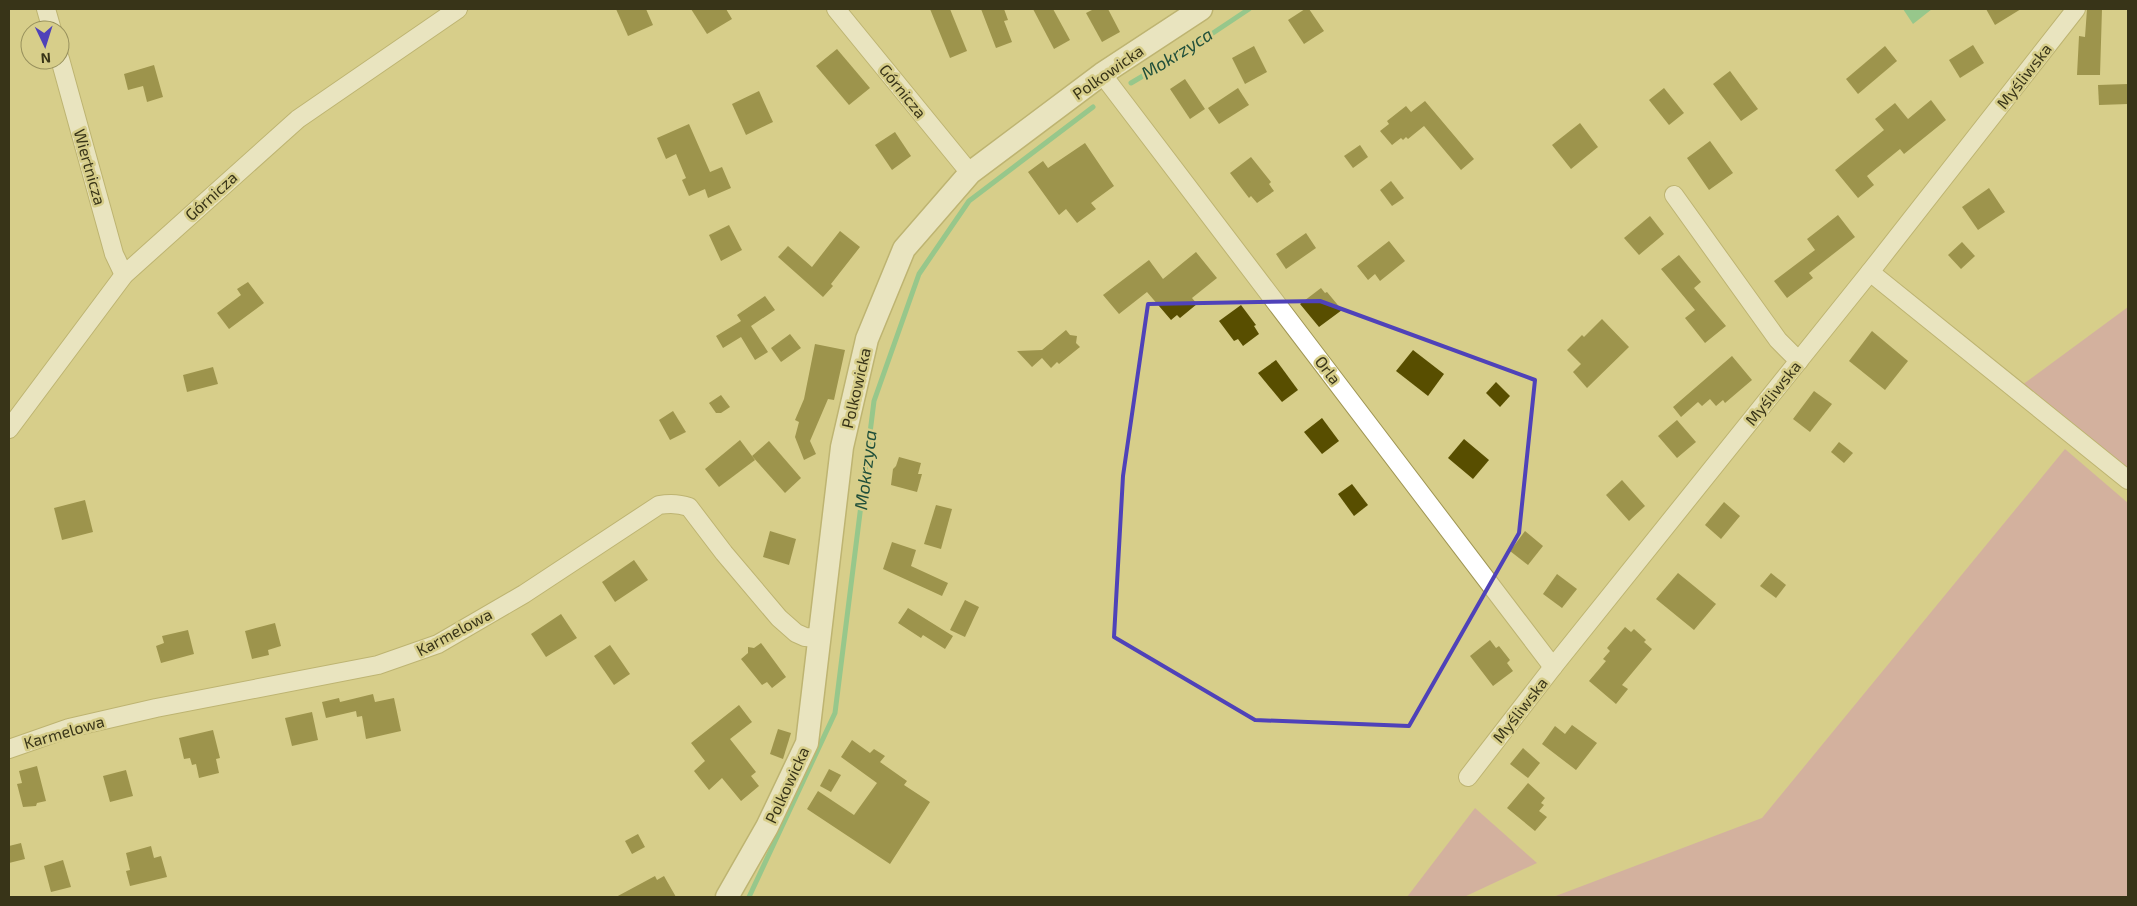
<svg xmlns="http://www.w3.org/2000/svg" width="2137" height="906" viewBox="0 0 2137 906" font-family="'Exo 2',sans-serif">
<rect width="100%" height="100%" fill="#d7ce8a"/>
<!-- green -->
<g fill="#ce8eb7">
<polygon points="2128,307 2128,475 2022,385"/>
<polygon points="2065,449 2128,503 2128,897 1553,897 1762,818"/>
<polygon points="1475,808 1537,863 1464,897 1407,897"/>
</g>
<!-- water -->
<polygon fill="#49bf8c" points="1903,9 1932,9 1913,24"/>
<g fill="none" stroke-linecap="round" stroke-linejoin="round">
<!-- stream -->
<g stroke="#49bf8c" stroke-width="5">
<polyline points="1131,83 1192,47 1249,9"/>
<polyline points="749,897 835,713 874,401 919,274 969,201 1093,107"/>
</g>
</g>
<!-- building -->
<g fill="#584e00">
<polygon points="616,9 646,9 653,25 628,36"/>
<polygon points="691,9 726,9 732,19 707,34"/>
<polygon points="930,9 950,9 967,51 950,58"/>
<polygon points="981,9 1004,9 1008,20 1004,21 1012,42 996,48"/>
<polygon points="1033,9 1053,9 1070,40 1054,49"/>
<polygon points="1094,9 1108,9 1120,32 1102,42 1086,13"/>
<polygon points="1305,9 1309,9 1324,31 1304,44 1288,20"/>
<polygon points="1986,9 2021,9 1995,25"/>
<polygon points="2087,9 2102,9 2100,75 2077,75 2079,36 2085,37"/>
<polygon points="1973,45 1984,63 1960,78 1949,60"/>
<polygon points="1254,46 1267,72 1245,84 1232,58"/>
<polygon points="1885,46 1897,61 1858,94 1846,79"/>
<polygon points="837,49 870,88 849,105 816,66"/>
<polygon points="154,65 163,97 147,102 143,86 128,90 124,74"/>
<polygon points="1730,71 1758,109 1741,121 1713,84"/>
<polygon points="1185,79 1205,109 1190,119 1170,89"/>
<polygon points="2128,84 2128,104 2099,105 2098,85"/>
<polygon points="1238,88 1249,105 1219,124 1208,108"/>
<polygon points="1664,88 1684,113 1669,125 1649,100"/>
<polygon points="759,91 773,122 746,135 732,104"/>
<polygon points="1931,100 1946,120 1904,154 1900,149 1867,176 1874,185 1858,198 1835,170 1884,130 1875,119 1895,103 1908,119"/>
<polygon points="1425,101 1474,159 1461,170 1424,126 1408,139 1406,137 1403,140 1401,138 1392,145 1380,131 1389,124 1387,121 1406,106 1411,112"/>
<polygon points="1580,123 1598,147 1571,169 1552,145"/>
<polygon points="689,124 710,172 722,167 731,188 708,198 705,189 689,196 682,180 686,178 676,154 666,159 657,138"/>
<polygon points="895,132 911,156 892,170 875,145"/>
<polygon points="1710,141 1733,173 1709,190 1687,158"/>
<polygon points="1085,143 1114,186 1091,203 1096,209 1077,223 1066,209 1059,215 1028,172 1043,161 1048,168"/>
<polygon points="1360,145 1368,157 1353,168 1344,156"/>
<polygon points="1251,157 1271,182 1269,184 1274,191 1257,203 1251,196 1249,198 1230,173"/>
<polygon points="1391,181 1404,198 1392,206 1380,190"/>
<polygon points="1989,188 2005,212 1978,230 1962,207"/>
<polygon points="1838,215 1855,237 1809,273 1813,278 1787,298 1774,281 1815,250 1807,239"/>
<polygon points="1650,216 1664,234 1639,255 1624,238"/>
<polygon points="729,225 742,250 721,261 709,235"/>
<polygon points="840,231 860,247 831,284 833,286 823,297 778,257 788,246 812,267"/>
<polygon points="1306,233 1316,248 1286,269 1276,254"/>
<polygon points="1389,241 1405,261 1380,281 1375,274 1368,280 1357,266"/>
<polygon points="1962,242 1975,256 1961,269 1948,255"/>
<polygon points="1196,252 1217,278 1192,298 1197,304 1180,318 1177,315 1171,320 1147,292 1119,314 1103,295 1149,260 1163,279"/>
<polygon points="1679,255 1701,282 1694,288 1726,326 1705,343 1685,318 1695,310 1661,269"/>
<polygon points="248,282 264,303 229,329 217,313 241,295 237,289"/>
<polygon points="1321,288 1325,293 1327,292 1342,310 1319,327 1300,304"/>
<polygon points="765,296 775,310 751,326 768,352 755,360 741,337 723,348 716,336 741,321 737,315"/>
<polygon points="1241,305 1256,325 1254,326 1259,334 1243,346 1238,339 1234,341 1219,321"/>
<polygon points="1602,319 1629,347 1587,388 1573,372 1581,364 1567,350 1582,335 1584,337"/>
<polygon points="1066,330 1070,335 1077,336 1076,343 1080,347 1059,364 1057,362 1051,368 1042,358 1032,367 1017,351 1042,350"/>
<polygon points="1872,331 1908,361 1885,390 1849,361"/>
<polygon points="790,334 801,348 781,362 771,348"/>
<polygon points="815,344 845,350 834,400 828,399 810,441 816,454 804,460 795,437 799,422 795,420 804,399"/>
<polygon points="1413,350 1444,374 1428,396 1396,371"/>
<polygon points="1732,356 1752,380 1725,403 1723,400 1716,406 1710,399 1702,406 1698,402 1681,417 1673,407"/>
<polygon points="1276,360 1298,390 1282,402 1258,373"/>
<polygon points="213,367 218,384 187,392 183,375"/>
<polygon points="1496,382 1510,396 1500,407 1486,393"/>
<polygon points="1814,391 1832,404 1810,432 1793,419"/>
<polygon points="721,395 730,407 721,413 716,413 709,403"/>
<polygon points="673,411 686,432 670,440 659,420"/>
<polygon points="1322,418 1339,441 1322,454 1304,432"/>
<polygon points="1677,420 1696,442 1677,458 1658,436"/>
<polygon points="1464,439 1489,460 1473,479 1448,458"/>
<polygon points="740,440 755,460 719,487 705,469"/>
<polygon points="769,441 801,478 785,493 752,456"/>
<polygon points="1839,442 1853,453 1844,463 1831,452"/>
<polygon points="899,457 921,463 918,474 922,474 917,492 891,485 893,469 896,466"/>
<polygon points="1622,480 1645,506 1629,521 1606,495"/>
<polygon points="1352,484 1368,505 1354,516 1338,494"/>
<polygon points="85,500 93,532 62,540 54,508"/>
<polygon points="1724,502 1740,516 1721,539 1705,525"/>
<polygon points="936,505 952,509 941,549 924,544"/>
<polygon points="770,531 796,539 789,565 763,557"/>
<polygon points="1525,531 1543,546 1528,565 1510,551"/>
<polygon points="892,542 916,550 911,566 948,583 942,596 883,569"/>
<polygon points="634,560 648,580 615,602 602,582"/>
<polygon points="1678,573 1716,604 1694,630 1656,599"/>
<polygon points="1771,573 1786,585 1776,598 1760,586"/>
<polygon points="1557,574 1577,589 1562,608 1543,594"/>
<polygon points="965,600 979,607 965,637 950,630"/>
<polygon points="908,608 953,636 945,649 923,635 921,638 898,623"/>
<polygon points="561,614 577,638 546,657 531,634"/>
<polygon points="275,623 281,646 268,650 269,655 252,659 245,631"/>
<polygon points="1625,627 1631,632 1634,629 1646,640 1644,642 1652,649 1622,685 1628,689 1616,704 1589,681 1606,661 1603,659 1610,651 1607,648"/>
<polygon points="188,630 194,654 161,663 156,646 164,643 162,636"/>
<polygon points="1490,640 1496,648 1499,646 1510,660 1507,663 1513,671 1493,686 1470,656"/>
<polygon points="761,643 786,677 772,688 767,682 762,685 741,659 748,653 748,647 754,648"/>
<polygon points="610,645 630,674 614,685 594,656"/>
<polygon points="373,694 375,702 394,698 401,731 366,739 362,716 357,717 356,711 326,718 322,702 339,698 340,702"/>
<polygon points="739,705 752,722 730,739 756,772 751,776 759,786 741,801 722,778 709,790 694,771 705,761 691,743"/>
<polygon points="312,712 318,740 292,746 285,718"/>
<polygon points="1572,725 1597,743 1576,770 1542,744 1555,726 1565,734"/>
<polygon points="778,729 791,733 783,759 770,754"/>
<polygon points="213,730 220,758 216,759 219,773 199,778 196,764 192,765 190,758 184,759 179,738"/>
<polygon points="852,740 870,753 874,749 885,756 880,762 907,781 904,785 930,802 890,864 807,809 818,791 854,815 877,783 841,757"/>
<polygon points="1523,748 1540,763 1528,778 1510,764"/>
<polygon points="37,766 46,801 37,803 36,806 23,807 17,784 22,783 19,771"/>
<polygon points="829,769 841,775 831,792 820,786"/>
<polygon points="126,770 133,796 110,802 103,776"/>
<polygon points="1528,783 1545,798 1541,803 1544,805 1539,811 1547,817 1535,831 1507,808"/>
<polygon points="638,834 645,847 632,854 625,841"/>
<polygon points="21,843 25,859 9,863 9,846"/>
<polygon points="151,846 154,858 161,856 167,877 130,886 126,871 130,870 126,853"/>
<polygon points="63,860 71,887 51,892 44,866"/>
<polygon points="655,876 657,880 664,876 676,897 616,897"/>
</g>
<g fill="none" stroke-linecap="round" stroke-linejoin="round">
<defs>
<g id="minor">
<polyline points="46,9 52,30"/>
<polyline points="836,9 970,173"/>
<polyline points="60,59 114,254 124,275"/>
<polyline points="1102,74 1553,667"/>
<polyline points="1674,195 1778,340 1799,361"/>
<polyline points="1870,272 2128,480"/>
<polyline points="9,429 124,275 298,119 458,9"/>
<path d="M9,749l60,-21 87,-20 222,-43 60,-21 86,-50 135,-89c11,-2 19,-2 30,2l35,46 55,65 17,15 9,4 14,1"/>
<polyline points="1468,777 1553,667 1870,272 2076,9"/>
</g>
<polyline id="tertiary" points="727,897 767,827 807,743 842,447 867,339 904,249 970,173 1102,74 1201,9"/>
</defs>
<!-- minor casing -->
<use href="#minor" stroke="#9f9553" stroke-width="20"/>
<!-- tertiary casing -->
<use href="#tertiary" stroke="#9f9553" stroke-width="25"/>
<!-- minor -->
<use href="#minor" stroke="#fff" stroke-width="18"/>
<!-- tertiary -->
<use href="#tertiary" stroke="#fff" stroke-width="22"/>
</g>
<!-- marked area -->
<path d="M0 0H2137V906H0ZM1320,301l215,79 -16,153 -110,193 -154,-6 -141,-83 9,-161 25,-172z" fill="#d7ce8a" fill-opacity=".55" fill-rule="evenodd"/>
<path fill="none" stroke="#4f42b9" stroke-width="4" stroke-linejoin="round" d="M1320,301l215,79 -16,153 -110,193 -154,-6 -141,-83 9,-161 25,-172z"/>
<g text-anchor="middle" stroke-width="5" stroke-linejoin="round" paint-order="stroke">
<!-- street labels -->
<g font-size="16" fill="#383418" stroke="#d7ce8a">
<text transform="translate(1108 72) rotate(-35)" y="6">Polkowicka</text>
<text transform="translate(2024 76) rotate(-52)" y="6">Myśliwska</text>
<text transform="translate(903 91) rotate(51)" y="6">Górnicza</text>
<text transform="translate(90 167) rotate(74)" y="6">Wiertnicza</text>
<text transform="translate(211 196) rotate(-42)" y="6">Górnicza</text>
<text transform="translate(1328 370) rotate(53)" y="6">Orla</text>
<text transform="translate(856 388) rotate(-77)" y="6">Polkowicka</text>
<text transform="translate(1773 393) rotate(-51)" y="6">Myśliwska</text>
<text transform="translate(454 632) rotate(-28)" y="6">Karmelowa</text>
<text transform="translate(1520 710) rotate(-52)" y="6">Myśliwska</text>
<text transform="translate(64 732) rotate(-16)" y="6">Karmelowa</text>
<text transform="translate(787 785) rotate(-65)" y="6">Polkowicka</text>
</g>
<!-- water labels -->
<g font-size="18" font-style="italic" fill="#204f3a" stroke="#d7ce8a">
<text transform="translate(1177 54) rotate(-32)" y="6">Mokrzyca</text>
<text transform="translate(866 470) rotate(-83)" y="6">Mokrzyca</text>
</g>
</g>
<!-- border -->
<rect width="2137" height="906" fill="none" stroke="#383418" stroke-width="20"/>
<!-- north arrow -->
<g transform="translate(45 45) rotate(176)"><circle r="24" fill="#d7ce8a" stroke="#97905c"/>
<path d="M0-4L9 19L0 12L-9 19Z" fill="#4f42b9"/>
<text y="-8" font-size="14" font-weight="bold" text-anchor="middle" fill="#383418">N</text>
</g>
</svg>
